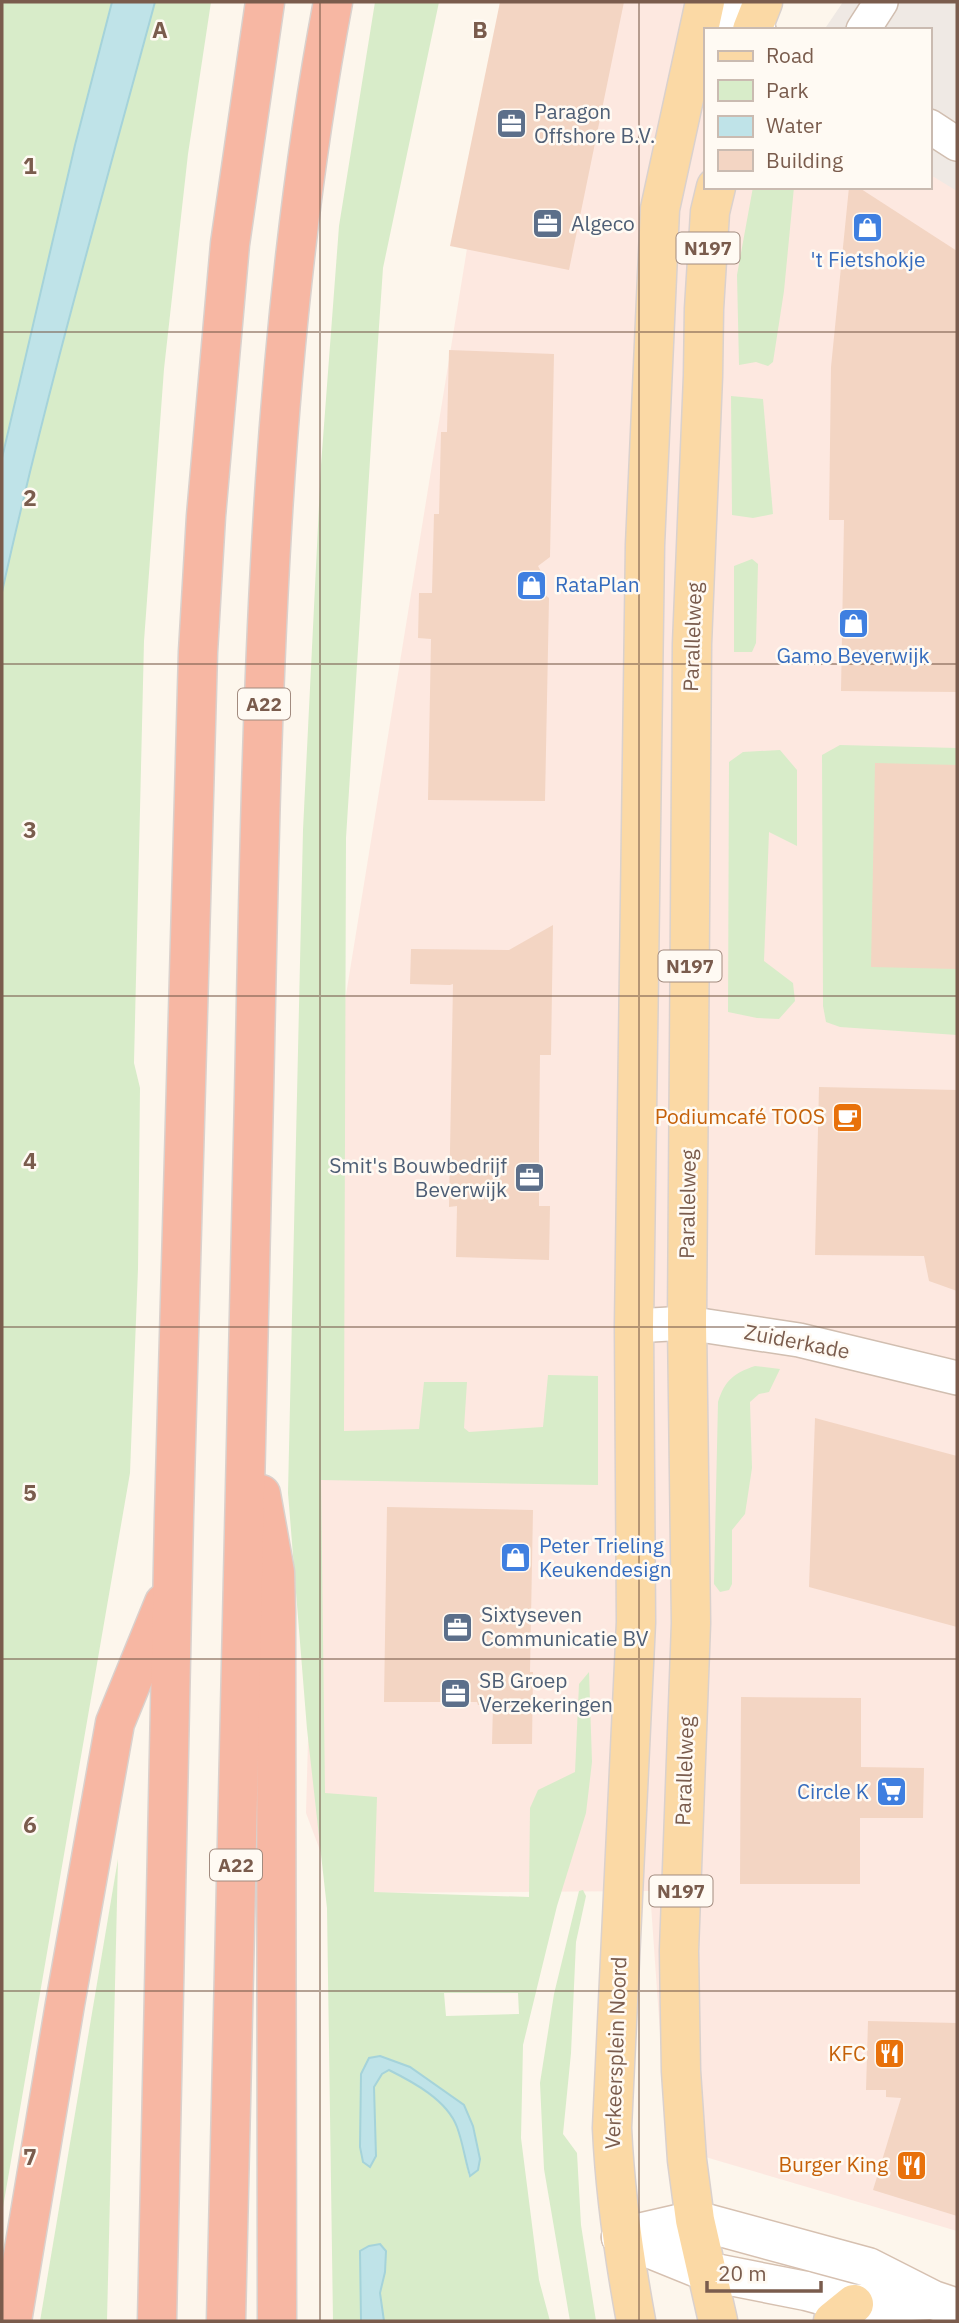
<svg xmlns="http://www.w3.org/2000/svg" width="959" height="2323" viewBox="0 0 959 2323" font-family="'IBM Plex Sans',sans-serif">
<rect width="100%" height="100%" fill="#fdf6ec"/>
<!-- commercial -->
<polygon fill="#fde8e0" points="507,2 757,2 743,30 705,30 705,187 929,187 929,169 957,185 957,2231 668,2146 650,1891 336,1893 306,1813 311,1630 309,1223"/>
<!-- industrial -->
<polygon fill="#efe9e4" points="843,2 957,2 957,191 929,174 929,30 824,30"/>
<!-- green -->
<g fill="#d8ecc9" fill-rule="evenodd">
<polygon points="2,2 112,2 75,145 2,458"/>
<path d="M155,2h56l-23,152 -24,215 -20,272 -10,422 6,25 -2,181 -8,204 -128,740v-1621c44,-199 100,-394 153,-590z"/>
<path d="M375,2h64l-56,266 -11,161 -26,409 -2,593 75,-2 5,-47h43l-3,46 5,4 74,-5 5,-52 50,1v109l-277,-5 4,313 52,4 -3,95 155,5 1,-89 8,-18 37,-18 4,-88 10,-12 3,90 -6,51 -29,93 -34,139 -2,93 18,142 11,41h-166l-4,-29 5,-20 -25,-21 1,70h-28l-6,-413 -20,-179 -19,-236 15,-663 18,-365 18,-239zM518,1993l1,21 -73,2 -2,-23zM380,2056l30,11 54,38 9,21 7,33 -11,17c-4,-16 -6,-34 -12,-49 -11,-27 -44,-44 -68,-57l-7,4 -8,13 2,70 -15,-83z"/>
<polygon points="753,187 794,187 784,291 773,362 768,366 756,362 739,365 737,275"/>
<polygon points="731,396 763,399 773,514 753,518 732,515"/>
<polygon points="752,559 758,564 756,643 752,652 734,652 734,566"/>
<polygon points="840,745 957,748 957,1035 840,1027 826,1022 823,1006 822,755"/>
<polygon points="780,750 797,770 797,846 769,832 764,961 793,983 795,1001 779,1019 757,1018 728,1012 729,762 743,752"/>
<path d="M755,1366l25,3 -11,23 -10,2 -9,8 2,66 -7,46 -13,16v54l-3,6 -9,2 -6,-8 4,-182c7,-22 16,-29 37,-36z"/>
<polygon points="118,1859 107,2321 40,2321"/>
<polygon points="583,1890 586,1896 576,1942 571,2053 563,2134 577,2153 581,2225 596,2321 570,2321 544,2169 540,2083 554,1994 579,1891"/>
</g>
<!-- water -->
<g fill="#bfe3e8" stroke="#a5d3da" stroke-width="2">
<path d="M112,2h43c-53,196 -109,391 -153,590v-134l73,-313z"/>
<path d="M380,2056l30,11 54,38 9,21 7,33 -2,11 -8,6c-5,-16 -7,-33 -13,-49 -10,-27 -44,-45 -68,-57l-7,4 -8,13 2,69 -6,11 -7,-5 -3,-15 1,-73 8,-16z"/>
<polygon points="380,2244 386,2251 385,2272 380,2293 384,2321 361,2321 360,2251 369,2246"/>
</g>
<!-- building -->
<g fill="#f3d5c3">
<polygon points="500,2 624,2 569,270 450,246"/>
<polygon points="849,187 858,187 957,251 957,692 841,691 844,520 829,520 831,367"/>
<polygon points="449,350 554,354 550,557 538,566 544,577 539,590 549,598 545,801 428,800 431,639 418,638 419,593 432,593 434,514 439,514 441,432 447,432"/>
<polygon points="875,763 957,765 957,969 871,967"/>
<polygon points="553,925 551,1055 540,1055 539,1144 539,1206 550,1206 549,1260 456,1257 457,1206 449,1207 453,984 450,985 410,984 411,949 509,950"/>
<polygon points="819,1087 957,1090 957,1291 929,1281 924,1256 815,1255"/>
<polygon points="815,1418 957,1456 957,1627 809,1587"/>
<polygon points="387,1507 533,1510 530,1672 533,1672 532,1744 492,1744 493,1705 478,1705 477,1702 384,1702"/>
<polygon points="741,1697 861,1698 861,1767 924,1768 923,1818 860,1818 860,1884 740,1884"/>
<polygon points="868,2021 957,2023 957,2216 873,2190 901,2098 886,2097 886,2090 866,2090"/>
</g>
<g fill="none" stroke-linecap="round" stroke-linejoin="round">
<defs>
<g id="street">
<polyline points="705,2 759,30"/>
<polyline points="863,30 881,2"/>
<polyline points="929,126 957,144"/>
<polyline points="634,1326 687,1323 799,1340 957,1378"/>
</g>
<g id="secondary">
<polyline points="621,2237 695,2220 868,2267 933,2300 957,2308"/>
<polyline points="621,2237 705,2271 806,2291 854,2304 930,2300"/>
</g>
<g id="primary">
<polyline points="752,30 763,2"/>
<polyline points="716,187 710,212 704,309 703,376 692,644 687,1323 691,1623 679,1951 681,2071 687,2160 695,2220 718,2321"/>
<path d="M636,2321c-12,-65 -21,-128 -24,-193l24,-506 -2,-296 11,-781 15,-336 45,-207"/>
<polyline points="833,2321 854,2304"/>
</g>
<g id="highway">
<polyline points="261,1494 275,1572 276,1612 277,2321"/>
<polyline points="12,2321 65,2004 115,1723 164,1603"/>
<polyline points="157,2321 174,1516 198,652 206,516 230,244 265,2"/>
<path d="M226,2321c10,-408 18,-817 28,-1226 8,-365 11,-733 79,-1093"/>
</g>
</defs>
<!-- street casing -->
<use href="#street" stroke="#d1beb0" stroke-width="36"/>
<!-- secondary casing -->
<use href="#secondary" stroke="#d6c0b0" stroke-width="41"/>
<!-- primary casing -->
<use href="#primary" stroke="#dad1cd" stroke-width="41"/>
<!-- highway casing -->
<use href="#highway" stroke="#dad1cd" stroke-width="41"/>
<!-- street -->
<use href="#street" stroke="#fff" stroke-width="33"/>
<!-- secondary -->
<use href="#secondary" stroke="#fff" stroke-width="38"/>
<!-- primary -->
<use href="#primary" stroke="#fbd9a5" stroke-width="38"/>
<!-- highway -->
<use href="#highway" stroke="#f7b7a3" stroke-width="38"/>
</g>
<!-- grid -->
<path fill="none" stroke="#7a5c4d" stroke-width="2" stroke-opacity="0.55" d="M320,2v2319M639,2v2319M2,332h955M2,664h955M2,996h955M2,1327h955M2,1659h955M2,1991h955"/>
<!-- icons -->
<defs>
<symbol id="office-square" viewBox="-11 -11 22 22"><rect x="-9" y="-9" width="18" height="18" rx="4" fill="#5c6f8a" stroke="#fffaf3"/><path d="M-6-3h4V-5.5h4V-3h4V5H-6ZM-1-4.5V-3h2v-1.5ZM-6 0V1H6V0Z" fill="#fff"/></symbol>
<symbol id="shop-square" viewBox="-11 -11 22 22"><rect x="-9" y="-9" width="18" height="18" rx="4" fill="#3f7fe0" stroke="#fffaf3"/><path d="M-5-2.5h2.3a2.7 3.5 0 0 1 5.4 0H5L5.5 6h-11ZM-1.5-2.5h3a1.5 2.3 0 0 0-3 0Z" fill="#fff"/></symbol>
<symbol id="cafe-square" viewBox="-11 -11 22 22"><rect x="-9" y="-9" width="18" height="18" rx="4" fill="#e8710a" stroke="#fffaf3"/><path d="M-5.5-4.5H6V0H3Q3 3.5 0 3.5H-2.5Q-5.5 3.5-5.5 0ZM3-3.2v2h1.7v-2ZM-6 4.5H4V6H-6Z" fill="#fff"/></symbol>
<symbol id="supermarket-square" viewBox="-11 -11 22 22"><rect x="-9" y="-9" width="18" height="18" rx="4" fill="#3f7fe0" stroke="#fffaf3"/><path d="M-6-5.5h2.5l.6 2H6L4.5 2H-2.5L-4.4-4H-6ZM-1.5 3.2a1.3 1.3 0 1 0 .1 0ZM3 3.2a1.3 1.3 0 1 0 .1 0Z" fill="#fff"/></symbol>
<symbol id="restaurant-square" viewBox="-11 -11 22 22"><rect x="-9" y="-9" width="18" height="18" rx="4" fill="#e8710a" stroke="#fffaf3"/><path d="M-5-6h1v4h1v-4h1v4h1v-4h1v5L-1.5 .5V6h-2V.5L-5-1ZM5-6V6H3V1.5H1.5Q1.5-4 5-6Z" fill="#fff"/></symbol>
</defs>
<g fill-rule="evenodd">
<use href="#office-square" x="494" y="106" width="35" height="35"/>
<use href="#office-square" x="530" y="206" width="35" height="35"/>
<use href="#shop-square" x="850" y="210" width="35" height="35"/>
<use href="#shop-square" x="514" y="568" width="35" height="35"/>
<use href="#shop-square" x="836" y="606" width="35" height="35"/>
<use href="#cafe-square" x="830" y="1100" width="35" height="35"/>
<use href="#office-square" x="512" y="1160" width="35" height="35"/>
<use href="#shop-square" x="498" y="1540" width="35" height="35"/>
<use href="#office-square" x="440" y="1610" width="35" height="35"/>
<use href="#office-square" x="438" y="1676" width="35" height="35"/>
<use href="#supermarket-square" x="874" y="1774" width="35" height="35"/>
<use href="#restaurant-square" x="872" y="2036" width="35" height="35"/>
<use href="#restaurant-square" x="894" y="2148" width="35" height="35"/>
</g>
<g text-anchor="middle" stroke-width="5" stroke-linejoin="round" paint-order="stroke">
<!-- shield labels -->
<g fill="#fffaf3" stroke="#a28b7f" stroke-width="2">
<rect x="676.5" y="232.5" width="63" height="31" rx="5"/>
<rect x="238" y="688.5" width="52" height="31" rx="5"/>
<rect x="658.5" y="950.5" width="63" height="31" rx="5"/>
<rect x="210" y="1849.5" width="52" height="31" rx="5"/>
<rect x="649.5" y="1875.5" width="63" height="31" rx="5"/>
</g>
<g font-size="19" font-weight="bold" fill="#7a5c4d">
<text x="708" y="255">N197</text>
<text x="264" y="711">A22</text>
<text x="690" y="973">N197</text>
<text x="236" y="1872">A22</text>
<text x="681" y="1898">N197</text>
</g>
<!-- service labels -->
<g font-size="21" fill="#4e5e75" stroke="#fffaf3" text-anchor="start">
<text x="534" y="119">Paragon<tspan x="534" dy="24">Offshore B.V.</tspan></text>
<text x="571" y="231">Algeco</text>
<text x="507" y="1173" text-anchor="end">Smit's Bouwbedrijf<tspan x="507" dy="24">Beverwijk</tspan></text>
<text x="481" y="1622">Sixtyseven<tspan x="481" dy="24">Communicatie BV</tspan></text>
<text x="479" y="1688">SB Groep<tspan x="479" dy="24">Verzekeringen</tspan></text>
</g>
<!-- shop labels -->
<g font-size="21" fill="#366cbe" stroke="#fffaf3">
<text x="868" y="267">'t Fietshokje</text>
<text x="555" y="592" text-anchor="start">RataPlan</text>
<text x="853" y="663">Gamo Beverwijk</text>
<text x="539" y="1553" text-anchor="start">Peter Trieling<tspan x="539" dy="24">Keukendesign</tspan></text>
<text x="869" y="1799" text-anchor="end">Circle K</text>
</g>
<!-- street labels -->
<g font-size="21" fill="#7a5c4d" stroke="#fffaf3">
<text transform="translate(693 637) rotate(-88)" y="7">Parallelweg</text>
<text transform="translate(688 1204) rotate(-89)" y="7">Parallelweg</text>
<text transform="translate(797 1342) rotate(11)" y="7">Zuiderkade</text>
<text transform="translate(685 1771) rotate(-88)" y="7">Parallelweg</text>
<text transform="translate(616 2053) rotate(-88)" y="7">Verkeersplein Noord</text>
</g>
<!-- food labels -->
<g font-size="21" fill="#c56008" stroke="#fffaf3" text-anchor="end">
<text x="825" y="1124">Podiumcafé TOOS</text>
<text x="866" y="2061">KFC</text>
<text x="888" y="2172">Burger King</text>
</g>
</g>
<g font-size="23" text-anchor="middle" font-weight="bold" fill="#7a5c4d" stroke="#fffaf3" stroke-width="5" stroke-linejoin="round" paint-order="stroke">
<text x="160" y="38">A</text>
<text x="480" y="38">B</text>
<text x="30" y="174">1</text>
<text x="30" y="506">2</text>
<text x="30" y="838">3</text>
<text x="30" y="1169">4</text>
<text x="30" y="1501">5</text>
<text x="30" y="1833">6</text>
<text x="30" y="2165">7</text>
</g>
<!-- border -->
<rect width="959" height="2323" fill="none" stroke="#7a5c4d" stroke-width="7"/>
<!-- legend -->
<rect x="704" y="28" width="228" height="161" fill="#fffaf3" stroke="#cabbb1" stroke-width="2"/>
<rect x="718" y="51" width="35" height="10" fill="#fbd9a5" stroke="#cabbb1" stroke-width="2"/>
<text x="766" y="63" font-size="21" fill="#7a5c4d">Road</text>
<rect x="718" y="80" width="35" height="21" fill="#d8ecc9" stroke="#cabbb1" stroke-width="2"/>
<text x="766" y="98" font-size="21" fill="#7a5c4d">Park</text>
<rect x="718" y="116" width="35" height="21" fill="#bfe3e8" stroke="#cabbb1" stroke-width="2"/>
<text x="766" y="133" font-size="21" fill="#7a5c4d">Water</text>
<rect x="718" y="150" width="35" height="21" fill="#f3d5c3" stroke="#cabbb1" stroke-width="2"/>
<text x="766" y="168" font-size="21" fill="#7a5c4d">Building</text>
<!-- scale -->
<path d="M707 2281v10h114v-10" fill="none" stroke="#7a5c4d" stroke-width="3.5"/>
<text x="718" y="2281" font-size="21" fill="#7a5c4d" stroke="#fffaf3" stroke-width="5" paint-order="stroke">20 m</text>
</svg>
